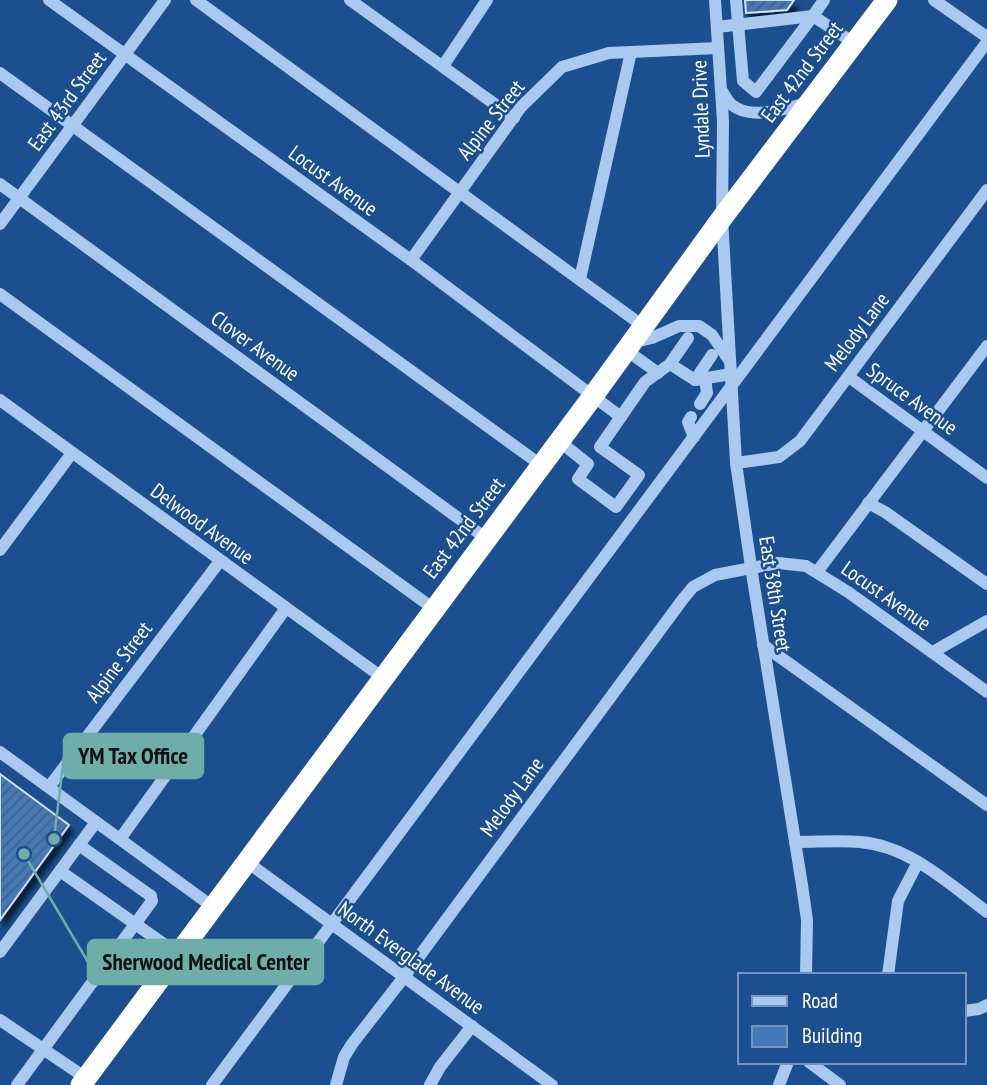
<svg xmlns="http://www.w3.org/2000/svg" width="987" height="1085" viewBox="0 0 987 1085" font-family="'PT Sans Narrow',sans-serif">
<defs>
<pattern id="building-hatch" width="6" height="6" patternUnits="userSpaceOnUse" patternTransform="scale(1.75)"><rect width="6" height="6" fill="#4478b7"/><path d="M-1 1l2-2M0 6l6-6M5 7l2-2" fill="none" stroke="#486282"/></pattern>
<filter id="shadow"><feDropShadow dx="4" dy="7" stdDeviation="2" flood-color="#0009"/></filter>
</defs>
<rect width="100%" height="100%" fill="#1b4f8f"/>
<!-- building -->
<g fill="url(#building-hatch)" stroke="#cfe3fa" stroke-width="2" filter="url(#shadow)">
<polygon points="745,0 794,0 787,10 746,13"/>
<polygon points="0,774 69,825 0,920"/>
</g>
<g fill="none" stroke-linecap="round" stroke-linejoin="round">
<!-- minor -->
<g stroke="#a9c9ee" stroke-width="12">
<polyline points="49,0 411,260 621,417"/>
<polyline points="196,0 643,326"/>
<polyline points="350,0 514,118"/>
<polyline points="715,0 723,121 722,218 736,463 751,567 802,885 807,920 806,975"/>
<polyline points="736,0 743,81 756,92 813,16"/>
<polyline points="824,0 813,16 854,43"/>
<polyline points="934,0 987,37"/>
<polyline points="717,27 813,16"/>
<polyline points="443,66 487,0"/>
<polyline points="0,73 541,465"/>
<path d="M722,91c3,5 6,11 10,14 19,16 57,3 78,-3"/>
<polyline points="0,184 487,539"/>
<polyline points="0,224 165,0"/>
<polyline points="411,260 521,107 562,67 609,53 718,48"/>
<polyline points="580,279 631,52"/>
<polyline points="0,294 434,609"/>
<polyline points="631,343 652,338 679,326 699,326 712,335 729,360"/>
<polyline points="626,350 658,373"/>
<polyline points="670,364 695,380 731,374"/>
<polyline points="849,377 987,478"/>
<polyline points="695,380 712,355"/>
<polyline points="0,400 383,678"/>
<polyline points="700,404 707,393 705,378"/>
<polyline points="691,417 688,422 694,437"/>
<polyline points="559,441 588,464 578,479 616,507 639,475 600,447 645,382 670,364 688,338"/>
<polyline points="736,463 779,457 800,441 987,190"/>
<polyline points="868,503 885,512 987,584"/>
<polyline points="0,550 72,453"/>
<polyline points="817,572 987,346"/>
<polyline points="763,645 987,805"/>
<polyline points="933,652 987,621"/>
<polyline points="0,752 213,907"/>
<polyline points="49,787 220,561"/>
<polyline points="120,839 286,608"/>
<path d="M795,842c22,0 44,-2 65,0 50,4 89,42 127,70"/>
<polyline points="247,862 552,1085"/>
<polyline points="60,871 178,954"/>
<polyline points="0,952 96,822"/>
<polyline points="888,975 898,901 918,862"/>
<polyline points="964,1011 979,1009 987,1005"/>
<polyline points="0,1020 86,1078"/>
<polyline points="809,1062 840,1085"/>
<polyline points="17,1085 152,901 151,896 79,845"/>
<polyline points="212,1085 987,42"/>
<polyline points="336,1085 344,1057 352,1044 404,977 683,599 693,587 715,575 778,563 806,566 848,592 987,692"/>
<polyline points="430,1085 440,1067 472,1026"/>
<polyline points="779,1085 788,1062"/>
</g>
<!-- highway -->
<polyline stroke="#fff" stroke-width="21" points="81,1085 593,396 722,218 887,0"/>
</g>
<g text-anchor="middle" stroke-width="5" stroke-linejoin="round" paint-order="stroke">
<!-- street labels -->
<g font-size="21" fill="#fff" stroke="#1b4f8f">
<text transform="translate(802 72) rotate(-53)" y="7">East 42nd Street</text>
<text transform="translate(67 101) rotate(-54)" y="7">East 43rd Street</text>
<text transform="translate(701 109) rotate(-92)" y="7">Lyndale Drive</text>
<text transform="translate(491 120) rotate(-52)" y="7">Alpine Street</text>
<text transform="translate(333 181) rotate(36)" y="7">Locust Avenue</text>
<text transform="translate(857 332) rotate(-53)" y="7">Melody Lane</text>
<text transform="translate(255 346) rotate(36)" y="7">Clover Avenue</text>
<text transform="translate(912 399) rotate(36)" y="7">Spruce Avenue</text>
<text transform="translate(202 524) rotate(36)" y="7">Delwood Avenue</text>
<text transform="translate(464 528) rotate(-53)" y="7">East 42nd Street</text>
<text transform="translate(775 594) rotate(81)" y="7">East 38th Street</text>
<text transform="translate(886 596) rotate(35)" y="7">Locust Avenue</text>
<text transform="translate(119 662) rotate(-53)" y="7">Alpine Street</text>
<text transform="translate(512 797) rotate(-54)" y="7">Melody Lane</text>
<text transform="translate(411 958) rotate(36)" y="7">North Everglade Avenue</text>
</g>
</g>
<!-- callouts -->
<path fill="none" stroke="#6fada8" stroke-width="2.5" d="M54 839L64 756M24 854L88 962"/>
<g fill="#6fada8" stroke="#1b4f8f" stroke-width="2.5">
<circle cx="54" cy="839" r="7"/>
<circle cx="24" cy="854" r="7"/>
</g>
<g fill="#6fada8" stroke="#6fada8" stroke-width="2.5">
<rect x="64" y="734" width="139" height="44" rx="7"/>
<rect x="88" y="940" width="235" height="44" rx="7"/>
</g>
<g font-size="23" text-anchor="middle" font-weight="bold" fill="#111">
<text x="133" y="764">YM Tax Office</text>
<text x="206" y="970">Sherwood Medical Center</text>
</g>
<!-- legend -->
<rect x="738" y="973" width="228" height="91" fill="#1b4f8f" stroke="#7695bc" stroke-width="2"/>
<rect x="752" y="996" width="35" height="10" fill="#a9c9ee" stroke="#7695bc" stroke-width="2"/>
<text x="802" y="1008" font-size="21" fill="#ffffff">Road</text>
<rect x="752" y="1026" width="35" height="21" fill="#4478b7" stroke="#7695bc" stroke-width="2"/>
<text x="802" y="1043" font-size="21" fill="#ffffff">Building</text>
</svg>
